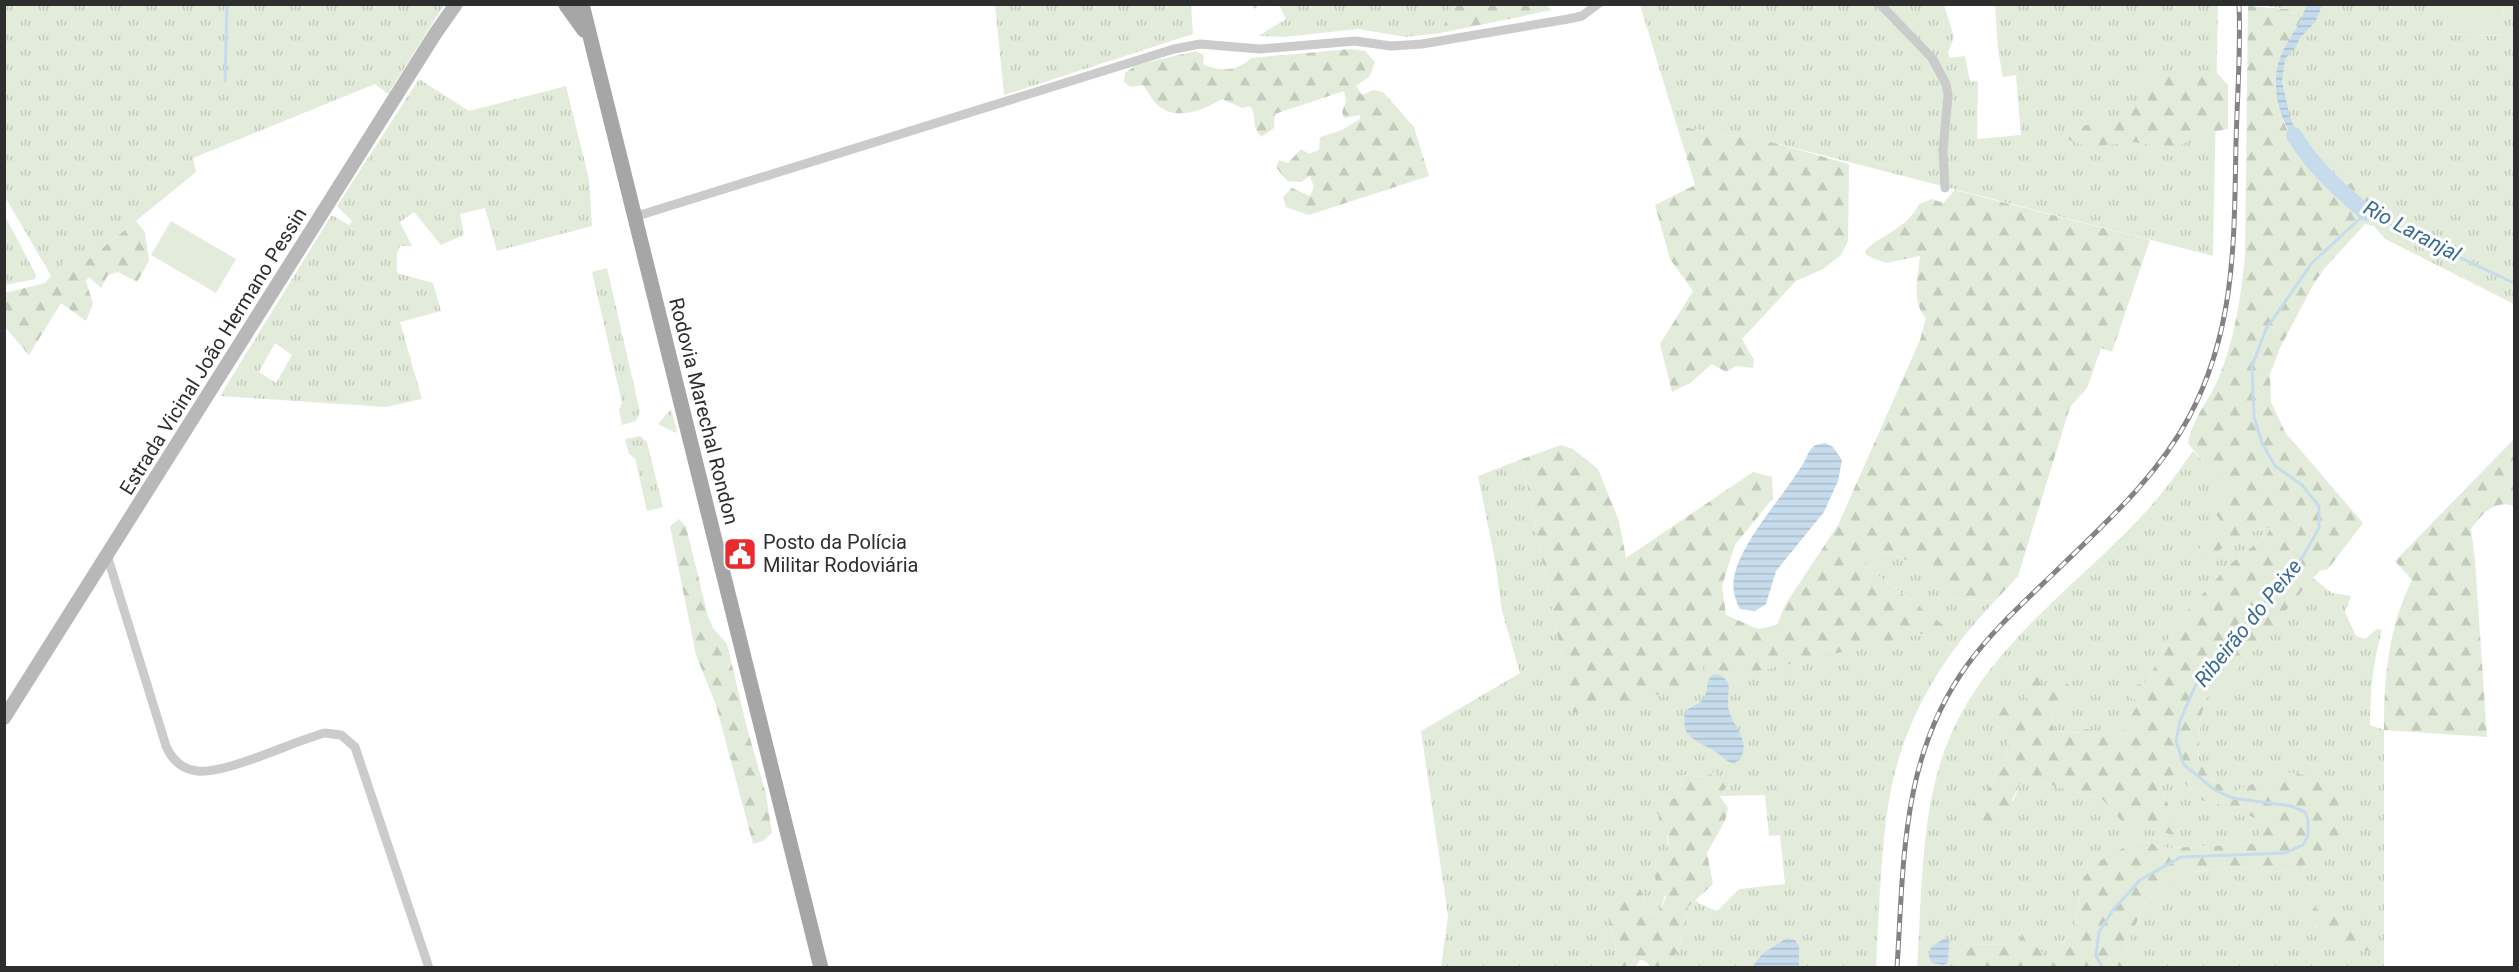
<svg xmlns="http://www.w3.org/2000/svg" width="2519" height="972" viewBox="0 0 2519 972" font-family="Roboto,sans-serif">
<defs>
<pattern id="grass-tufts" width="24" height="20" patternUnits="userSpaceOnUse" patternTransform="scale(1.5)"><rect width="24" height="20" fill="#e3ecdb"/><path d="M3 7l-1-3M5 7V3M7 7l1-3M15 17l-1-3M17 17v-4M19 17l1-3" fill="none" stroke="#c3cbbc"/></pattern>
<pattern id="forest-firs" width="22" height="20" patternUnits="userSpaceOnUse" patternTransform="scale(1.5)"><rect width="22" height="20" fill="#e3ecdb"/><path d="M5 1l3.5 6h-7zM16 11l3.5 6h-7z" fill="#c3cbbc"/></pattern>
<pattern id="water-rules" width="6" height="5" patternUnits="userSpaceOnUse" patternTransform="scale(1.5)"><rect width="6" height="5" fill="#c6dcec"/><path d="M0 2.5h6" fill="none" stroke="#aabdcb"/></pattern>
</defs>
<rect width="100%" height="100%" fill="#fff"/>
<!-- grass -->
<g fill="url(#grass-tufts)" fill-rule="evenodd">
<polygon points="4,5 444,5 388,94 375,84 193,158 196,172 83,264 60,291 5,197"/>
<polygon points="995,5 1191,5 1193,34 1004,95"/>
<polygon points="1279,5 1452,5 1452,6 1441,33 1406,37 1358,29 1284,37 1258,36 1286,19"/>
<polygon points="1640,5 1944,5 1954,37 1948,53 1950,58 1965,56 1970,82 1978,81 1977,139 2021,135 2016,75 2003,77 1998,50 1995,5 2218,5 2213,256 1771,142 1677,126"/>
<polygon points="2260,5 2446,5 2445,34 2502,36 2504,5 2514,5 2514,304 2385,239 2374,226 2385,205 2347,185 2325,166 2304,152 2292,139 2275,81 2288,42 2303,18 2287,9"/>
<path d="M419,79l50,32 97,-25 23,93 3,47 -95,25 -12,-43 -25,6 4,21 -23,10 -27,-33 -14,10 12,24h-12l-3,7v20l36,10 8,28 -41,11 22,77 -36,8 -166,-11 111,-180h3l15,9 3,-4 -15,-15zM275,343l17,12 -16,28 -17,-11z"/>
<polygon points="5,216 36,275 35,279 5,285"/>
<polygon points="607,268 640,412 636,421 622,425 619,410 622,403 592,272"/>
<polygon points="671,409 677,431 676,433 658,424"/>
<polygon points="640,436 647,442 663,507 647,511 635,458 629,454 625,439"/>
<path d="M2193,451l20,22 26,8 -18,40 -17,18 2,23 19,-18 13,-9 32,-8 -3,8 -38,30 -53,58 -29,59 -22,7 15,11 -20,36 -65,-5 -4,-11 2,-12 14,-6 -16,-10 -8,-1 -11,19 -7,5 -15,-11 -31,14 20,9 10,13 -3,20 -9,4c-2,16 -5,25 -20,33l36,4 13,-30 15,11 61,17 22,25 48,-10 -12,-30 15,-10 28,27 21,4 44,17 -15,22 -85,4 -30,-8 -55,38 -7,43 -16,27 1,12 -15,2 -13,-27 -15,10 -50,-1 -12,12 2,11 -41,1c5,-69 3,-141 24,-207 33,-105 127,-167 199,-243 20,-21 37,-44 53,-67z"/>
<path d="M1522,459l51,253 130,-47 210,-63 -48,-36 2,-15 27,3 52,26 1,18 48,3c-57,59 -97,129 -108,212 -7,51 -8,103 -11,154h-209l11,-16 10,-44 8,-7 2,3 19,8 22,-22 46,-5 -5,-49 -11,1 -4,-41 -45,1 -5,-24 -12,5 -20,-2 -6,23 -14,1c5,32 10,84 -4,113l-12,2 -6,-24 -35,20 10,36 -3,21h-172l7,-51 -27,-185 99,-58 -18,-62 -7,-51 -17,-84z"/>
<path d="M2313,578l19,15 19,3 -6,16 11,24 9,3 12,-10 5,1c-9,32 -12,62 -12,95l14,5v237h-236l-6,-7 -18,-7 19,-46 18,-22 21,-12 55,-6 35,5 27,-4 -38,-88 -13,8 -15,4 -16,-9 -19,-21c3,-31 -2,-39 11,-69l14,-3 9,-15zM2300,897l22,15 19,4 -24,12 -6,-7z"/>
</g>
<!-- forest -->
<g fill="url(#forest-firs)">
<polygon points="1452,5 1546,5 1552,10 1441,33"/>
<path d="M2248,6l39,3 8,5 4,-2 4,6c-10,13 -27,47 -28,64 0,16 9,45 18,58 12,16 38,31 54,45l13,-7 22,17 3,10 -11,21 -9,-2 -41,45 -11,16 -33,63 -10,26 1,28 14,30 78,91 -35,46 -9,2 -6,7 -81,97 -9,16 -14,2c-13,30 -8,38 -11,68l19,22 16,8c19,-4 39,-20 59,-18 12,1 25,7 37,10l14,22 -4,30 -16,20 -24,13 -27,4 -35,-5 -55,6 -21,12 -18,22 -19,46 18,7 6,7h-190l-2,-11 12,-12 50,1 5,-14 10,4 13,27 14,-2v-12l16,-27 7,-43 13,-15 42,-23 30,8 84,-4 15,-21 -43,-18 -21,-4 -28,-27 -15,10 12,30 3,21 -51,-11 -22,-25 -61,-17 -15,-10 -25,50 -11,2 -13,-10 -4,-8 4,-9c15,-8 18,-17 20,-33l9,-4 3,-20 -10,-13 -20,-9 -1,-13 15,-7 17,6 15,11 7,-5 -8,-21 13,-14 6,16 8,1 13,-10 12,7 -9,13 -14,6 -2,12 4,11 22,2 9,-4 34,7 20,-36 -11,-2 -5,-9 23,-7 29,-59 53,-58 38,-30 3,-7c-27,2 -45,16 -64,34l-8,-10 6,-13 17,-18 -8,-10 2,-11 24,-19 -27,-8 -24,-30c4,-24 22,-44 31,-66 16,-39 22,-81 26,-122z"/>
<path d="M1351,49l14,2 10,11 -5,14 -14,10 6,9 11,-5 10,2 31,35 15,49 -120,39 -23,-8 -3,-10 9,-9 18,8 4,-9 -4,-11 -9,6 -14,-1 -11,-14 3,-7 9,3 13,-14 8,5 10,-4 1,-13 22,-7 18,-11v-4l-16,3 -2,-6 4,-11 -2,-10 -69,23 -1,14 -13,9c-11,-13 -3,-21 -11,-31l-8,2 -20,-9c-16,10 -43,22 -62,8 -7,-5 -12,-15 -17,-22l-12,2 -7,-5 1,-9 11,-8 60,-14 8,4 -1,9c16,8 34,8 48,-6z"/>
<polygon points="2175,69 2192,80 2206,70 2217,73 2228,85 2228,129 2201,134 2177,147 2160,147 2135,142 2087,147 2054,134 2127,114 2139,101 2143,79 2166,76"/>
<polygon points="1677,126 1771,142 1849,164 1848,241 1841,255 1823,269 1796,281 1742,339 1754,360 1753,368 1736,366 1726,372 1712,364 1690,383 1672,392 1660,344 1693,291 1670,259 1655,205 1695,185"/>
<path d="M1955,190l195,50 -38,112 -11,-4 -14,40 -17,19 -52,169 -23,25 -48,-3 -2,-18 -51,-26 -27,-3 -2,15 82,62 -210,48 -33,-11 -6,21 -125,27 -51,-254 39,-14 12,4 25,20 21,52 7,37 127,-86 19,5 1,21 -38,47 -13,41 4,29 32,14 19,-4 8,-20 53,-80 82,-185 6,-22c-15,-16 -8,-42 -6,-62l-34,7 -20,-8 -1,-4c19,-19 41,-21 54,-47l13,-5 11,4z"/>
<polygon points="136,221 145,232 149,261 137,282 118,272 108,275 101,288 89,277 86,281 93,304 86,321 61,303 29,355 5,327 5,293 45,283 68,257 83,264"/>
<path d="M2514,439v67c-20,-7 -32,8 -43,23l4,31 12,177 -103,-7c0,-52 4,-102 28,-150l-17,-19z"/>
<polygon points="679,519 686,527 708,616 713,628 727,644 747,728 766,794 772,833 763,841 753,844 716,705 696,655 670,526"/>
<path d="M1715,772l11,15 -6,10 8,11 -3,13 -18,32 6,31 -25,23 -10,44 -11,16h-19l1,-2 -4,-4 -5,-1 -5,7h-22l3,-21 -10,-36 25,-26 10,6 6,24 12,-2 7,-15 -10,-6 -1,-19c22,-23 14,-41 -1,-64l9,-9 14,-1 6,-23 20,2z"/>
<path d="M2300,897l22,15 19,4 22,10 8,25c-30,-2 -55,-28 -81,-40v-9z"/>
</g>
<!-- pitch -->
<g fill="#e3ecdb">
<polygon points="2446,5 2504,5 2503,36 2445,34"/>
<polygon points="171,221 236,259 216,293 151,255"/>
</g>
<!-- water -->
<g fill="url(#water-rules)">
<path d="M2306,5h16l-6,16 -16,17 -4,9 -11,12 -3,23 8,35 14,35c-22,-24 -36,-62 -24,-94 7,-19 22,-34 26,-53z"/>
<path d="M1825,443l8,4 9,13 -4,21 -14,31 -48,59 -10,33 -11,7 -15,-2c-5,-9 -8,-21 -6,-31 6,-35 48,-80 67,-111 5,-6 6,-15 12,-20 3,-3 8,-3 12,-4z"/>
<path d="M1714,674l8,2 6,6c2,9 -2,20 1,29 6,19 27,36 5,53 -7,-2 -10,-6 -15,-10 -20,-14 -41,-14 -33,-44 8,-4 18,-8 20,-17 3,-9 -1,-12 8,-19z"/>
<polygon points="1787,938 1795,940 1799,946 1799,967 1752,967 1762,954"/>
<polygon points="1945,938 1949,941 1948,962 1944,965 1932,963 1929,957 1931,947"/>
</g>
<g fill="none" stroke-linecap="round" stroke-linejoin="round">
<!-- stream -->
<g stroke="#c6dcec" stroke-width="3">
<polyline points="1255,7 1256,4"/>
<polyline points="225,81 227,4"/>
<polyline points="2103,968 2096,956 2099,932 2113,910 2140,880 2181,857 2285,853 2303,845 2308,836 2308,820 2305,812 2291,806 2232,798 2215,790 2184,765 2176,741 2180,721 2199,677 2298,565 2319,528 2319,506 2302,485 2275,466 2262,443 2254,417 2252,366 2266,329 2312,263 2366,213 2514,283"/>
</g>
<!-- river -->
<path stroke="#c6dcec" stroke-width="16" d="M2294,135c17,30 46,55 72,78"/>
<!-- street -->
<g stroke="#cbcbcb" stroke-width="9">
<polyline points="1880,4 1932,58 1946,84 1948,95 1943,150 1945,188"/>
<polyline points="634,217 1174,49 1200,44 1260,49 1355,41 1391,46 1422,44 1568,19 1582,16 1598,4"/>
<path d="M107,555l59,191c6,14 15,23 31,25 28,4 96,-30 128,-38l16,2 14,12 74,221"/>
</g>
<!-- secondary -->
<polyline stroke="#b8b8b8" stroke-width="14" points="4,718 435,34 456,4"/>
<!-- primary -->
<g stroke="#a6a6a6" stroke-width="15">
<polyline points="582,4 821,968"/>
<polyline points="566,5 584,30"/>
</g>
<defs>
<path id="rail" d="M1897,968c7,-108 4,-213 71,-304 24,-33 55,-61 85,-90 50,-49 103,-95 136,-157 47,-88 45,-177 47,-273 1,-46 5,-93 3,-140"/>
</defs>
<!-- rail casing -->
<use href="#rail" stroke="#838383" stroke-width="5"/>
<!-- rail -->
<use href="#rail" stroke="#fff" stroke-width="3" stroke-dasharray="9" stroke-linecap="butt"/>
</g>
<!-- icons -->
<defs>
<symbol id="civic-square" viewBox="-11 -11 22 22"><rect x="-9" y="-9" width="18" height="18" rx="4" fill="#e92b30" stroke="#fff"/><path d="M-.6-6.5H3V-4.5H.6V-3L4-1V1h2V6H-6V1h2V-1L-.6-3ZM-1.2 2.5V6h2.4V2.5Z" fill="#fff"/></symbol>
</defs>
<g fill-rule="evenodd">
<use href="#civic-square" x="721" y="535" width="38" height="38"/>
</g>
<g text-anchor="middle" stroke-width="6" stroke-linejoin="round" paint-order="stroke">
<!-- street labels -->
<g font-size="20" fill="#2e2e2e" stroke="#fff">
<text transform="translate(213 351) rotate(-58)" y="7">Estrada Vicinal João Hermano Pessin</text>
<text transform="translate(704 411) rotate(76)" y="7">Rodovia Marechal Rondon</text>
</g>
<!-- poi labels -->
<g font-size="20" fill="#2e2e2e" stroke="#fff" text-anchor="start">
<text x="763" y="549">Posto da Polícia<tspan x="763" dy="23">Militar Rodoviária</tspan></text>
</g>
<!-- water labels -->
<g font-size="21" font-style="italic" fill="#3a6b92" stroke="#fff">
<text transform="translate(2412 231) rotate(28)" y="7">Rio Laranjal</text>
<text transform="translate(2248 623) rotate(-51)" y="7">Ribeirão do Peixe</text>
</g>
</g>
<!-- border -->
<rect width="2519" height="972" fill="none" stroke="#2e2e2e" stroke-width="12"/>
</svg>
